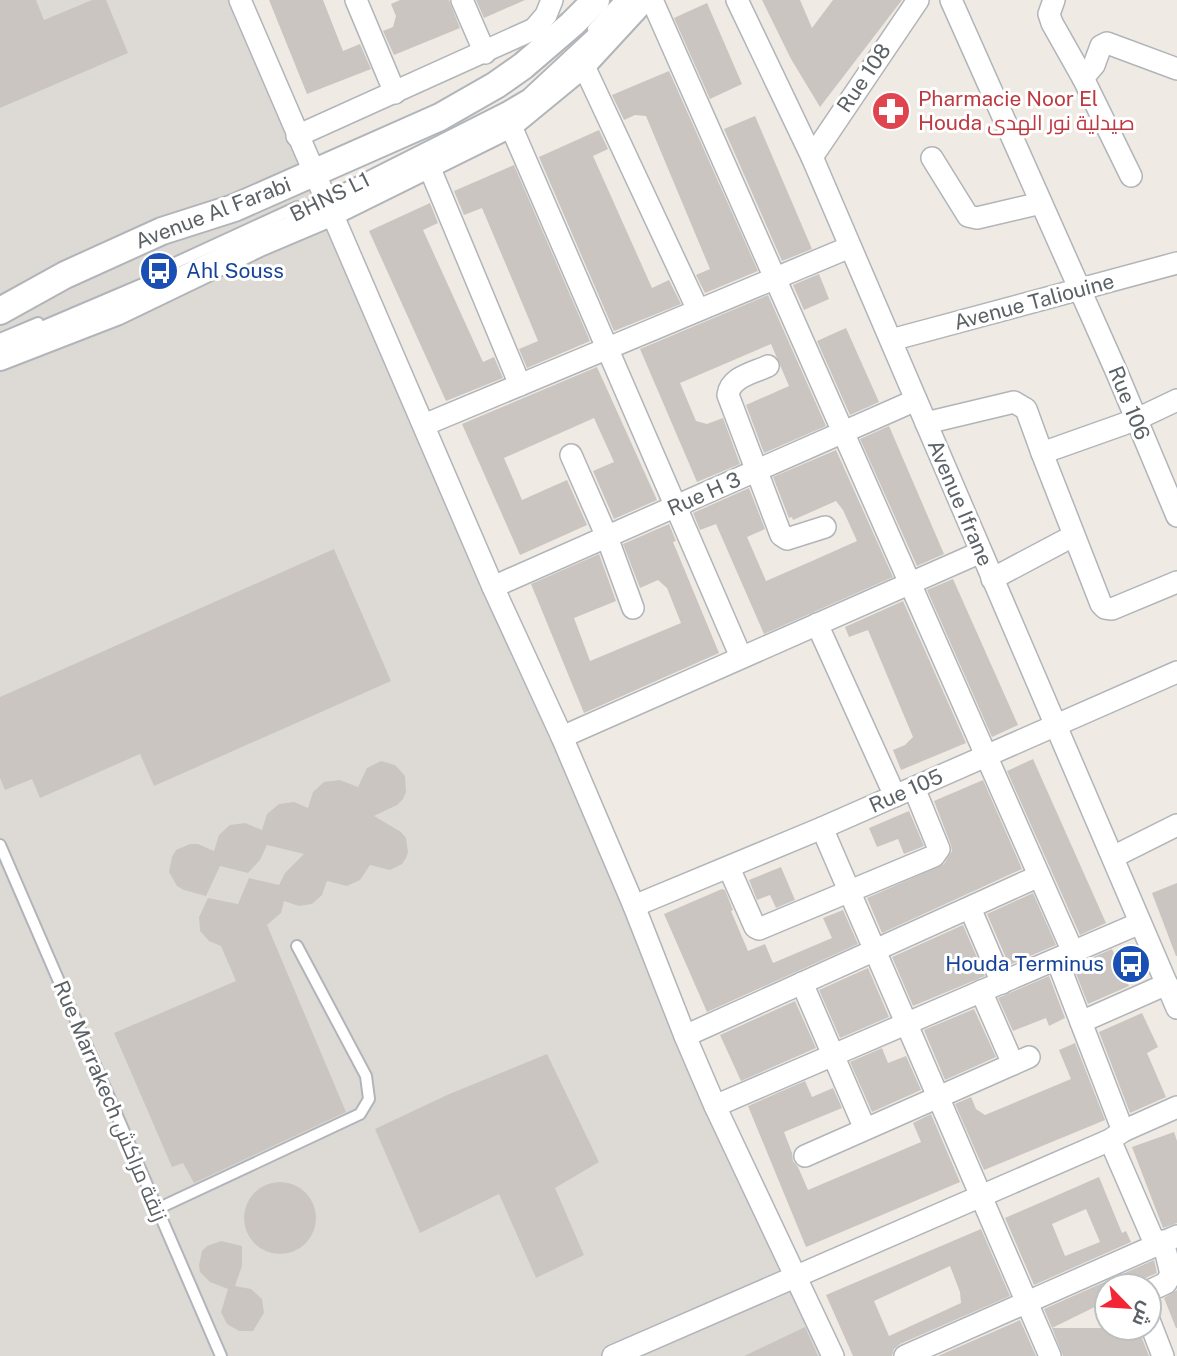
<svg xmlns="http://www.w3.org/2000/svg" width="1177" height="1356" viewBox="0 0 1177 1356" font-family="'Public Sans',Cairo,sans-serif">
<rect width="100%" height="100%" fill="#efeae3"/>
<!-- industrial -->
<polygon fill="#dddad6" points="0,0 240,0 822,1356 0,1356"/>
<!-- building -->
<g fill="#cac5c0" fill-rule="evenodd">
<polygon points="0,0 36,0 44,20 92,0 106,0 128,53 0,108"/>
<polygon points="269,0 323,0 343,51 360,44 371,69 307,94"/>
<polygon points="400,0 449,0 460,28 394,55 383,31 393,27 396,16 391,4"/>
<polygon points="476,0 525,0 484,18"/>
<polygon points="762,0 800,0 812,28 833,0 902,0 820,107 791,59"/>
<polygon points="707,3 742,84 710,99 674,18"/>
<polygon points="669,71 758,271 705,293 696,275 710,269 646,116 635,115 624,120 612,95"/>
<polygon points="755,116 812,249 782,261 724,129"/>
<polygon points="599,130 608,149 593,156 652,288 669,280 681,304 614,331 539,157"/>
<polygon points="514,165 590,341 527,368 519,349 538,341 528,317 482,208 464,215 454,191"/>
<polygon points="430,203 438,223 423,230 483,362 494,357 503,378 446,401 369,231"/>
<polygon points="819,274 829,299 804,310 793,285"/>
<polygon points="768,295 826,426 764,453 746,405 789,386 771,344 680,383 696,421 707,424 723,418 740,464 697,482 640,349"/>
<polygon points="846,328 879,402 850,415 817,341"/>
<polygon points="597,367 657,500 614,519 593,471 614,462 594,418 504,458 522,500 567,480 587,525 520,555 462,424"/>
<polygon points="889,426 944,554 917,566 860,439"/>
<polygon points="836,450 893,577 764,634 716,524 700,530 693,513 749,488 765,529 747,537 766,581 812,561 857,541 843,510 836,501 793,520 792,517 789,518 773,477"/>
<polygon points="669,524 676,541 673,542 719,653 584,713 531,584 599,554 616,601 574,618 590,661 681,623 667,588 658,580 640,588 623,544"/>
<polygon points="334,549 391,681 154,786 140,754 40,798 32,779 5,790 0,778 0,697"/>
<polygon points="953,579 1018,725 992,737 927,590"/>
<polygon points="903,601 966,743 901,770 893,750 905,745 913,737 868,630 849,637 845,627"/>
<polygon points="1033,759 1106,923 1080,935 1007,771"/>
<polygon points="381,761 395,765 405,776 406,792 403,799 397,805 374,816 401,832 406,838 408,852 406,858 402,864 390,870 370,865 360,880 347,886 327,881 322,895 312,904 299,906 284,901 281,913 267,925 346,1112 194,1183 183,1163 172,1167 114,1033 236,981 221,946 209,941 200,931 199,917 208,898 238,904 249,878 279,885 285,873 304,854 267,845 260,860 248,873 220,866 206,896 184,890 177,886 169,872 172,857 176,850 190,844 198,844 214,851 219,835 230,825 245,823 262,830 267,814 279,804 294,802 308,808 313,792 324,782 340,780 358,787 367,768"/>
<polygon points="983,780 1022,869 882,933 867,898 944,864 952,851 951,845 934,801"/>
<polygon points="909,811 924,846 904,854 898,839 877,847 869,828"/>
<polygon points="781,867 795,900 776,908 770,895 757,900 749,880"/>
<polygon points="1177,883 1177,956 1176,956 1152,893"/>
<polygon points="722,889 725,890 733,910 731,911 748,951 765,944 773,963 832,938 823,918 843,910 858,944 707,1012 664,914"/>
<polygon points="1033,893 1056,945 1009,965 987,914"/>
<polygon points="963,925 985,976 913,1006 892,957"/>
<polygon points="1112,949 1129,986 1088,1004 1073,966"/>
<polygon points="868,968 889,1017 840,1038 819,990"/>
<polygon points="1049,976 1065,1018 1049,1026 1046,1018 1013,1031 998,998"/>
<polygon points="795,1001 816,1048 741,1081 720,1035"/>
<polygon points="974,1009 996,1057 945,1080 924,1030"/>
<polygon points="1142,1013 1158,1047 1147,1053 1166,1097 1130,1113 1099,1032"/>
<polygon points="1075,1043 1105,1120 984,1170 955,1104 971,1097 976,1109 985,1115 1071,1079 1059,1050"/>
<polygon points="882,1048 888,1063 906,1056 921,1090 872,1112 850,1062"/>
<polygon points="547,1054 599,1162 555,1188 584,1255 536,1278 499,1194 420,1233 375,1129 447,1095"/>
<polygon points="805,1081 812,1097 833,1088 842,1108 784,1132 792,1153 793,1161 798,1167 808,1190 921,1142 913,1123 931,1114 960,1182 806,1247 748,1106"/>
<polygon points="1174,1132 1177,1141 1177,1223 1163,1228 1132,1147"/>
<path d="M1099,1177l23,56 4,-2 5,11 -97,43 -29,-67zM1086,1209l14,33 -35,14 -13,-32z"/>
<circle cx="280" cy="1218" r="36"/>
<path d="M981,1229l29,67 -110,48 -6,5 -2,7h-39l-27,-61zM950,1266l10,26 1,11 -72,33 -15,-35z"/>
<polygon points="221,1241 242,1246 242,1266 235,1286 251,1289 262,1299 264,1313 253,1331 239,1331 227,1324 221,1312 228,1289 210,1282 200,1272 199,1265 202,1251 207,1246"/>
<polygon points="1154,1260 1157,1273 1143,1279 1137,1286 1107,1286 1107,1301 1052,1328 1044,1309"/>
<polygon points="1177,1290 1177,1328 1176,1328 1164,1298"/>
<polygon points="1020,1320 1036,1356 938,1356"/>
<polygon points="805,1327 818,1356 744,1356"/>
<polygon points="1052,1328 1138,1328 1149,1356 1063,1356"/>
</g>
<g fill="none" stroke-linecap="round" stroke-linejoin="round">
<defs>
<g id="service">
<polyline points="593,29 620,0"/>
<polyline points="291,216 505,108 527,95 600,27"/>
<polyline points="149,275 297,207"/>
<polyline points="32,331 159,277"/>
<polyline points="0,339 38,323"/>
<polyline points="0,845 221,1356"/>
<polyline points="157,1209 360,1114 369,1099 366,1076 297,946"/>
</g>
<g id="minor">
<polyline points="240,0 493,587 562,737 634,906 685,1036 715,1106 833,1356"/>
<polyline points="356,0 395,93"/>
<polyline points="462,0 485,53"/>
<polyline points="652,0 1073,952"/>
<polyline points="737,0 812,157 1177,1008"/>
<polyline points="951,0 1117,373 1177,516"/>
<polyline points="1054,0 1049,14 1052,23 1083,78 1131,176"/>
<polyline points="583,64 698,310"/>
<polyline points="1083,78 1094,65 1101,46 1107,43 1177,69"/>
<polyline points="510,124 741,657"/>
<polyline points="297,136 534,29 546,15 552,0"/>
<polyline points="812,157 918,0"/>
<polyline points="932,158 968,216 977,218 1041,203"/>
<polyline points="428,164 520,385"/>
<polyline points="891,340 1177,263"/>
<path d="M768,366c-15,7 -38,11 -40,29l53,140 6,4 38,-12"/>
<polyline points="1177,400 1135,420 1042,453 1101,604 1105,608 1112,609 1177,582"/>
<polyline points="926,423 1014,402 1026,409 1042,453"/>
<polyline points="424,425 850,247"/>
<polyline points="571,455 607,537 633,608"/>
<polyline points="992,579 1073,536"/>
<polyline points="493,587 916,400"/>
<polyline points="817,624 895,796"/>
<polyline points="562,737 981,552"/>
<polyline points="822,828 1050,1356"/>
<polyline points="1113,857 1177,825"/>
<polyline points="729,868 755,927 759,929 934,856 939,849 914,788"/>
<polyline points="634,906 822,828 1177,672"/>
<polyline points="970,908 1002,983"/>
<polyline points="1057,960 1123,1131"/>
<polyline points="802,983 865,1129"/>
<polyline points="981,991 1013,1064"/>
<polyline points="1081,1022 1167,984"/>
<polyline points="685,1036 1039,876"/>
<polyline points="715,1106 1140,923"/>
<polyline points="1110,1140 1156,1246"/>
<polyline points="805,1156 1029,1057"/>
<polyline points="1149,1291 1166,1283 1171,1274 1163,1241"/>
<polyline points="1149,1320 1163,1356"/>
<polyline points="613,1356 1110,1140 1123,1131 1177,1107"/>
<polyline points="905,1356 1177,1236"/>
</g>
<g id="tertiary">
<polyline points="0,311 65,275 162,231 234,208 440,117 496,85 523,66 572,24 596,0"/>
<polyline points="0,357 116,312 259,243 330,213 510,124 583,64 642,0"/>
</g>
</defs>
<!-- service casing -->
<use href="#service" stroke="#b1b5b9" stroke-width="14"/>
<!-- minor casing -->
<use href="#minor" stroke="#b1b5b9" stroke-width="24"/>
<!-- tertiary casing -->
<use href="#tertiary" stroke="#b1b5b9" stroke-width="30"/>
<!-- service -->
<use href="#service" stroke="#fff" stroke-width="10"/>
<!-- minor -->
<use href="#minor" stroke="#fff" stroke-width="21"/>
<!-- tertiary -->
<use href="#tertiary" stroke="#fff" stroke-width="26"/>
</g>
<!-- icons -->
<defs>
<symbol id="pharmacy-disc" viewBox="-11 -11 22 22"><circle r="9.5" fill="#e0444e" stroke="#fff"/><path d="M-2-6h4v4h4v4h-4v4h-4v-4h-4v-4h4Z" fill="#fff"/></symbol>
<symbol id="bus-disc" viewBox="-11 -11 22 22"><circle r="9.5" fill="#1a4fb4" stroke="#fff"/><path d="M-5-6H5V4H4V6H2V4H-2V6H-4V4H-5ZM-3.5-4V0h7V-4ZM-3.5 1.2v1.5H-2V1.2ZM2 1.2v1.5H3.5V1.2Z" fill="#fff"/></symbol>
</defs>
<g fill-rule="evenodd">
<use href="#pharmacy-disc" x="869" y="89" width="44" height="44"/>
<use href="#bus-disc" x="137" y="249" width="44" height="44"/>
<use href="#bus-disc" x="1109" y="942" width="44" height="44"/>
</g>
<g text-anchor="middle" stroke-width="6" stroke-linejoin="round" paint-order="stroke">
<!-- street labels -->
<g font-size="21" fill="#5b6165" stroke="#fff">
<text transform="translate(864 78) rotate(-56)" y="7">Rue 108</text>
<text transform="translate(330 197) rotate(-26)" y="7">BHNS L1</text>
<text transform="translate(213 213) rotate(-21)" y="7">Avenue Al Farabi</text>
<text transform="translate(1034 302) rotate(-15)" y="7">Avenue Taliouine</text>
<text transform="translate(1129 403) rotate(68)" y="7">Rue 106</text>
<text transform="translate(704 494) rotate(-24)" y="7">Rue H 3</text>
<text transform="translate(960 503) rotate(67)" y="7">Avenue Ifrane</text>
<text transform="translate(906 791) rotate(-24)" y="7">Rue 105</text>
<text transform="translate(110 1101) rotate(67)" y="7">Rue Marrakech زنقة مراكش</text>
</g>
<!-- health labels -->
<g font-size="21" fill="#be3a42" stroke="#fff" text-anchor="start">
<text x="918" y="106">Pharmacie Noor El<tspan x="918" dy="24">Houda صيدلية نور الهدى</tspan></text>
</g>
<!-- transit labels -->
<g font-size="21" fill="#164399" stroke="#fff" text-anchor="start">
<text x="186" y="278">Ahl Souss</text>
<text x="1104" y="971" text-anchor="end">Houda Terminus</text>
</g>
</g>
<!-- north arrow -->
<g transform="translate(1128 1307) rotate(115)"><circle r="33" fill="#ffffff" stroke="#bdc0c1" stroke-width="2"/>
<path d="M0-5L12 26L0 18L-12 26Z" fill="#f22635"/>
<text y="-10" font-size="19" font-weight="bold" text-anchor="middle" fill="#5b6165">ش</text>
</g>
</svg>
